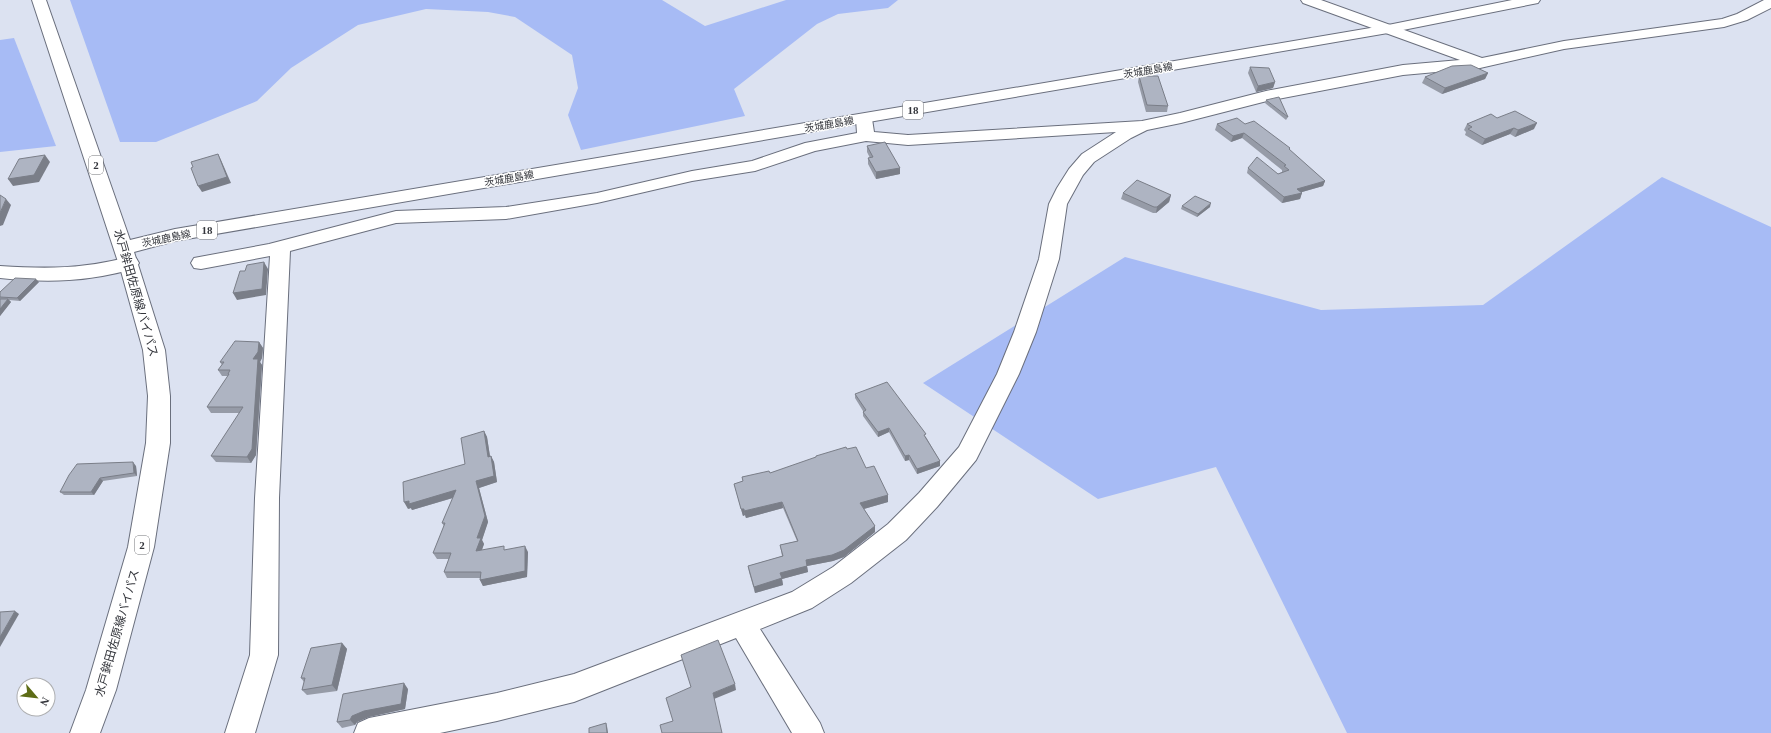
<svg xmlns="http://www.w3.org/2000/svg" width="1771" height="733" viewBox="0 0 1771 733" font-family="'Times New Roman','Noto Sans JP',serif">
<rect width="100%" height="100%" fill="#dce2f1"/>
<!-- green -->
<g fill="#a7bbf5">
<polygon points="70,0 662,0 705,26 786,0 898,0 888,8 838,14 817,24 734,89 745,116 581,150 568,115 578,88 572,55 515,17 488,12 426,9 358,25 291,68 257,101 156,142 120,142"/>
<polygon points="14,38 56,146 0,152 0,40"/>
<polygon points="1662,177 1771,227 1771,733 1347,733 1216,467 1098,499 923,383 1125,257 1321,310 1483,305"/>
</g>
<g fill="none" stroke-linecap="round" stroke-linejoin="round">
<defs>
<g id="street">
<polygon points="1301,0 1321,0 1482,58 1564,41 1722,19 1737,14 1764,0 1771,0 1771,8 1747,20 1724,27 1564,49 1480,68 1403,75 1267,101 1181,123 1147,130 1131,138 1094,162 1083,175 1067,204 1059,259 1036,332 1019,374 976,460 937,507 906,540 851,583 812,608 760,629 820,723 824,733 792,733 736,638 574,702 497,721 440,733 354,733 358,723 369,718 497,693 574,674 792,592 833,567 888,524 919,493 959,447 997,374 1014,332 1039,259 1049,204 1057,188 1069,169 1082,154 1116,132 908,145 866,141 815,151 755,171 692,181 597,203 506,219 396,223 290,251 279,498 278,655 255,733 225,733 250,655 255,498 270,256 201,269 194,268 191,263 194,258 269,244 396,211 506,207 597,193 692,171 752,161 805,143 857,133 856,119 858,115 864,114 870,115 872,119 874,132 908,135 1142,121 1180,113 1266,91 1403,65 1460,60 1303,3"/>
<path d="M129,257l7,1 3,5 -3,5c-47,14 -88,15 -136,10v-12c48,3 82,3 129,-9z"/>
</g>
<polygon id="primary" points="32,0 46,0 130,240 175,229 1133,68 1388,25 1512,0 1540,0 1538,3 1388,33 175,241 134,252 165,350 170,396 170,443 154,547 116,690 100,733 70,733 86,690 128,547 146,443 148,396 143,350 121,271"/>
</defs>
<!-- street casing -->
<use href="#street" stroke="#6a6f7d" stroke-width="2"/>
<!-- primary casing -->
<use href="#primary" stroke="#6a6f7d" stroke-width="2"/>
<!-- street -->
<use href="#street" fill="#fff" fill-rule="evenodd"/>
<!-- primary -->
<use href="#primary" fill="#fff" fill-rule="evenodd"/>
</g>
<!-- wall -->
<g fill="#969ba7">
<polygon points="1250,67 1275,82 1273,88 1256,92 1248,73"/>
<polygon points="1488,73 1485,79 1442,94 1422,83 1425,77"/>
<polygon points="1139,76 1168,106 1167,112 1146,112 1138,82"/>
<polygon points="1266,100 1288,117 1286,120 1265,103"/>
<polygon points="1497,118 1534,129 1515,137 1510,134 1482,145 1465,135 1466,132 1464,130 1467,124"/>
<polygon points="1217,124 1245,124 1289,150 1325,181 1323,186 1302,192 1300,199 1282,203 1247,173 1248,168 1278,174 1282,172 1282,170 1242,138 1231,142 1215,130"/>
<polygon points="867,146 900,168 900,174 876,179 868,164 868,158 870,158 867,152"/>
<polygon points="1123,193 1171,195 1169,202 1156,213 1153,213 1121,199"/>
<polygon points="1182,206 1210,207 1197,217 1181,209"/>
<polygon points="39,282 20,301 9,300 11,302 0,316 0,292"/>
<polygon points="259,342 263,348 262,358 260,362 262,365 256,455 251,463 216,462 211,456 240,413 211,413 207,407 228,376 222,376 218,370 222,365 220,362"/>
<polygon points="855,394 926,437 940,461 940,466 917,474 909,460 905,461 889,432 878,437 863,416 863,411 855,398"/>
<polygon points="484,431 487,437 490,456 491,456 494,462 497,482 479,488 488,522 482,540 484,544 482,550 506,550 528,552 527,577 483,586 480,580 480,578 447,578 444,572 449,559 437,559 433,553 444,526 442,523 453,498 412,510 411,508 408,509 465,464"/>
<polygon points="847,449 866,468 888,502 864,509 875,526 875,532 844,557 833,561 807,566 808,572 782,579 783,585 755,593 749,572 748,566 782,556 780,545 797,541 783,508 746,518 745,515 743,516 734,484 743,481 742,477 770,473"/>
<polygon points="136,466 137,476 103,481 94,495 64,495 60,492"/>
<polygon points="342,643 347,649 337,691 307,695 302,690 304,682 301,678"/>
<polygon points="408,689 405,709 369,717 357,722 355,725 342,728 337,722"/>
</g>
<!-- shaded-wall -->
<g fill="#7a7e88">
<polygon points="1488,73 1485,79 1442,94 1445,88"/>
<polygon points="1275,82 1273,88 1256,92 1258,86"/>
<polygon points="1537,123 1534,129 1515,137 1518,130"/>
<polygon points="1514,128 1510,134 1482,145 1485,139"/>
<polygon points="1244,133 1242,138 1231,142 1233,136"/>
<polygon points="218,154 221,160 231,183 202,192 198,186"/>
<polygon points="45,155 50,162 39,182 13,186 8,179"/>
<polygon points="900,168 900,174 876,179 876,172"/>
<polygon points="1325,181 1323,186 1295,194 1297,189"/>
<polygon points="1302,193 1300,199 1282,203 1284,197"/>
<polygon points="1171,195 1169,202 1156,213 1157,207"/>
<polygon points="6,199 11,205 3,225 0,226 0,213"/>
<polygon points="1211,203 1210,207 1197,217 1198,214"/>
<polygon points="264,262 268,269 266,295 237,300 233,293"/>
<polygon points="36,279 39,282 20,301 17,298"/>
<polygon points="8,299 11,302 0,316 0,309"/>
<polygon points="259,342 263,348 262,358 260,362 262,365 256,455 251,463 247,457 253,359"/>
<polygon points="889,428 889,432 878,437 878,432"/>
<polygon points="484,431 487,437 491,463 488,457"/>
<polygon points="909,455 909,460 905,461 905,456"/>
<polygon points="491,456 494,462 497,482 479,488 488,522 482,540 484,544 479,557 476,551 477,538 476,481"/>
<polygon points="940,461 940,466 917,474 917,469"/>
<polygon points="133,462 136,466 137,476 134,473"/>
<polygon points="100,478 103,481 94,495 91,492"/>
<polygon points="456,490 459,496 412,510 411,508 408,509 404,502"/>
<polygon points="888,495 888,502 860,510 860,503"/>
<polygon points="782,502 783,508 746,518 744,511"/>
<polygon points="741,509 744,509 745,515 743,516"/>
<polygon points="875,526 875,532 844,557 833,561 807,566 808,572 782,579 783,585 755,593 754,587 806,560"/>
<polygon points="525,546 528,552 527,577 483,586 480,580"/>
<polygon points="15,611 19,614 0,647 0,637"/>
<polygon points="342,643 347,649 337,691 332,685"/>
<polygon points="404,683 408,689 405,709 369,717 357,722 355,725 350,720 352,716 364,711"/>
<polygon points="735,684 736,690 714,699 713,693"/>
<polygon points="606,723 607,726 608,733 607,733"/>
</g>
<!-- building -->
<g fill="#aeb4c2" stroke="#7a7e88">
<polygon points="1471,65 1488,73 1445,88 1425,77 1452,66"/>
<polygon points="1250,67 1269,68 1275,82 1258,86"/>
<polygon points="1139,76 1158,76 1168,106 1147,105"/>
<polygon points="1279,97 1288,117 1266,100"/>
<polygon points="1515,111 1537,123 1518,130 1514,128 1485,139 1468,129 1472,127 1467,124 1491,114 1497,118"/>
<polygon points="1237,118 1245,124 1254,121 1290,148 1289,149 1325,181 1297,189 1302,193 1284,197 1248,168 1257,157 1278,174 1289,170 1284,166 1286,165 1244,133 1233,136 1217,124"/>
<polygon points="885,142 900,168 876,172 868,158 873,157 867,146"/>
<polygon points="218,154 227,177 198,186 191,168 193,167 191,162"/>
<polygon points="45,155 34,175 8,179 19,159"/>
<polygon points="1137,180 1171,195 1157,207 1154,207 1123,193"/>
<polygon points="0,195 6,199 0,213"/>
<polygon points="1195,196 1211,203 1198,214 1182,206"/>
<polygon points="264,262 262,289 233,293 240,271 245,271 247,265"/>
<polygon points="15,278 36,279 17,298 0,297 0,292"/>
<polygon points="0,299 8,299 0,309"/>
<polygon points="235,341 259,342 258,352 253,359 258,359 252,449 247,457 211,456 243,407 207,407 229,374 228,374 230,370 218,370 224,362 220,362"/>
<polygon points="887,382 926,434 924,435 940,461 917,469 909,455 905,456 889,428 878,432 863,412 866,410 855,394"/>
<polygon points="484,431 488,457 491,456 494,476 476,481 485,516 477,538 481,538 476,551 504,546 504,550 525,546 525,571 480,580 481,572 444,572 451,553 433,553 445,523 442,523 456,490 409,504 409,501 404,502 403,482 465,464 461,438"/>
<polygon points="846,447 847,449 856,447 866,468 874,466 888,495 860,503 875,526 844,550 832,555 806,560 807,566 780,573 782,578 754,587 748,566 783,556 780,545 798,541 782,502 744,511 744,509 741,509 734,484 743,481 742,477 769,471 770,473 816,457 816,456"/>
<polygon points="133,462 134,473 100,478 91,492 60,492 69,475 77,464"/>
<polygon points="15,611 0,637 0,612"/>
<polygon points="718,640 735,684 713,693 722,733 662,733 660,725 673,721 666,698 691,687 681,655"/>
<polygon points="342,643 332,685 302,690 305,678 301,678 311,648"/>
<polygon points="404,683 401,704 364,711 352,716 350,720 337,722 343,694"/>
<polygon points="606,723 607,733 589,733 589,728"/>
</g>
<g text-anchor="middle" stroke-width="3" stroke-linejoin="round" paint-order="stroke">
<!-- far-street labels -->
<g font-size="10" fill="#34363c" stroke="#fff">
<text transform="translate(1148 70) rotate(-10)" y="4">茨城鹿島線</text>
<text transform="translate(829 124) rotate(-10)" y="4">茨城鹿島線</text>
<text transform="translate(509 178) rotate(-10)" y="4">茨城鹿島線</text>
<text transform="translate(166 238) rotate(-12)" y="4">茨城鹿島線</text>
</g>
<!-- shield labels -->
<g fill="#fff" stroke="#717276" stroke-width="1">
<rect x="903" y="101" width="20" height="18" rx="3"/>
<rect x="89" y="156" width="14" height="18" rx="3"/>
<rect x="197" y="221" width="20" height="18" rx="3"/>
<rect x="135" y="536" width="14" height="18" rx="3"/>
</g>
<g font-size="11" font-weight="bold" fill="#34363c">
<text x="913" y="114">18</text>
<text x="96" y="169">2</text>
<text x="207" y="234">18</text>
<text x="142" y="549">2</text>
</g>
<!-- street labels -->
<g font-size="12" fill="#34363c" stroke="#fff">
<text transform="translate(136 293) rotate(74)" y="4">水戸鉾田佐原線バイパス</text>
<text transform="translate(117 633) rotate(-74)" y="4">水戸鉾田佐原線バイパス</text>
</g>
</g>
<!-- north arrow -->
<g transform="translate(36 697) rotate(118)"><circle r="19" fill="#ffffff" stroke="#aeafb1"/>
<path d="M0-3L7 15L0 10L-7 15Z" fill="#5d6c16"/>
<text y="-6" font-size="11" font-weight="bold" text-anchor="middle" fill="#34363c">N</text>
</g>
</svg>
